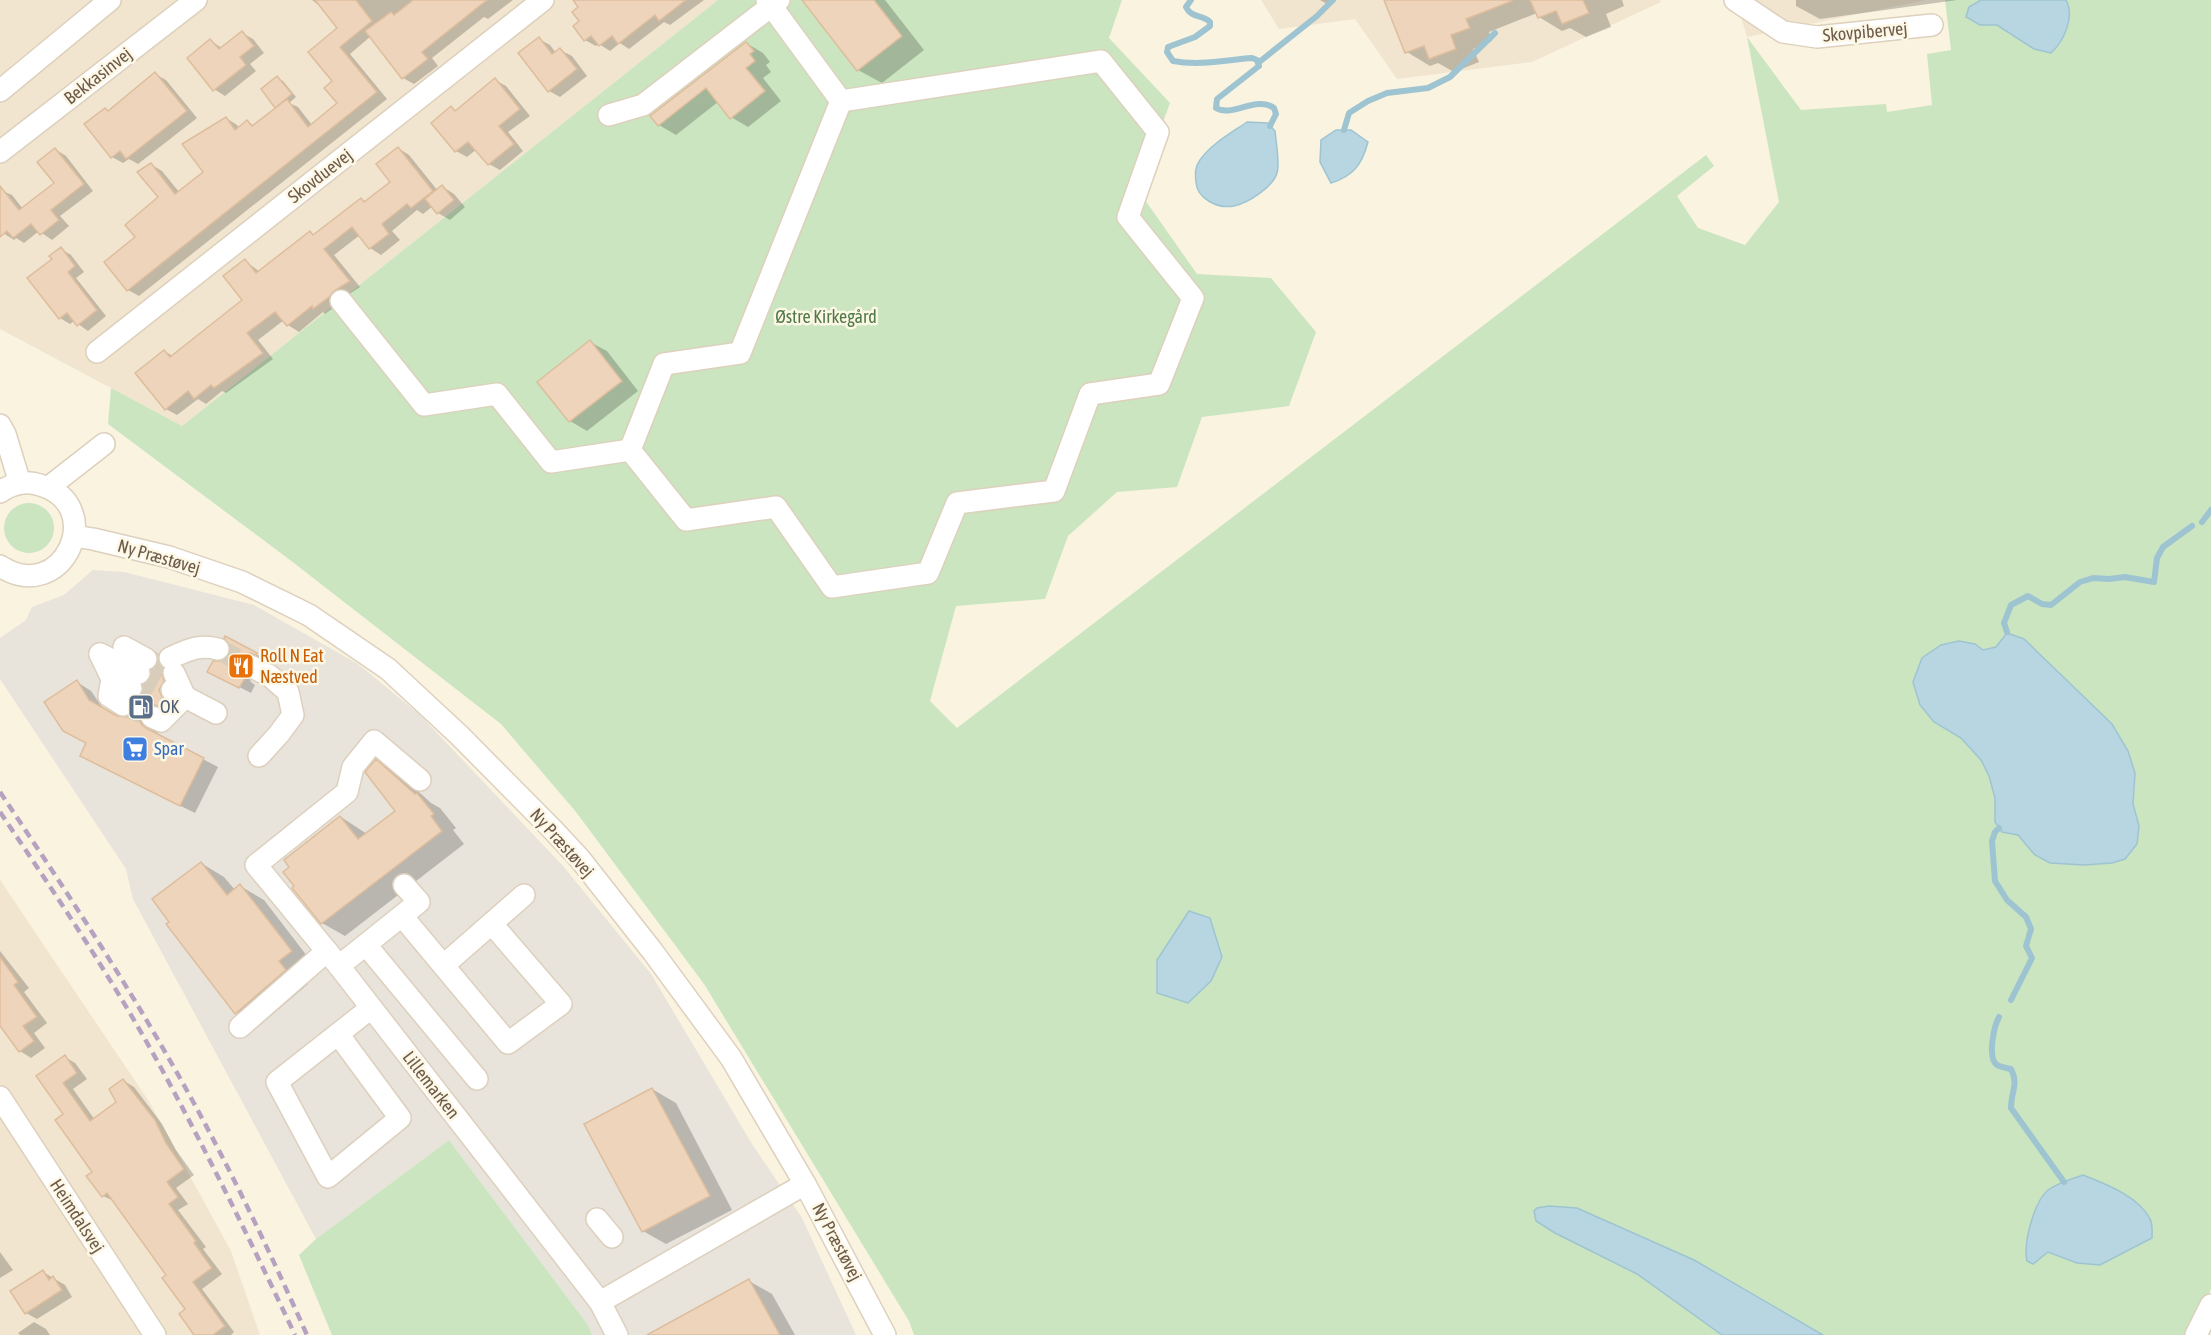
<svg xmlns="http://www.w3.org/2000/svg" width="2211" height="1335" viewBox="0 0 2211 1335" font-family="'Asap Condensed',sans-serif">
<rect width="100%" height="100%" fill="#faf3e0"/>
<!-- residential -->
<g fill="#f1e5cf">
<polygon points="0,0 718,0 182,426 0,329"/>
<polygon points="1261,0 1660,0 1661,2 1532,62 1397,79 1355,19 1279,29"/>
<polygon points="1736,0 1926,0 1747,37"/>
<polygon points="0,880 150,1103 231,1251 260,1335 0,1335"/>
</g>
<!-- industrial -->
<polygon fill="#e8e3db" points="93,570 124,572 254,605 358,664 420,715 563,866 651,974 752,1144 802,1218 856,1335 592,1335 588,1325 449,1140 316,1239 133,899 126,869 0,679 0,638 26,620 32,607 64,595"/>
<!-- green -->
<g fill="#cbe5c0" fill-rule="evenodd">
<path d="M718,0h404l-13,38 61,65 -32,87 59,84 74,4 45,54 -27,74 -87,11 -25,70 -60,5 -49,44 -23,63 -89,7 -26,95 27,27 749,-573 8,11 -37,30 21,32 47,17 34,-43 -32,-165 54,73 85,-6 1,8 45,-7 -5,-51 24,-4 -6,-50h266v1289l-22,46h-1275l-5,-14 -205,-337 -128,-172 -75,-88 -211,-164 -182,-136 3,-36 71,38zM1157,960l31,43 -31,-10zM2030,1230l106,17 -36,18 -23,-2 -29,-11 -6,4 -16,-13z"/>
<circle cx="29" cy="528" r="25"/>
<polygon points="449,1140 588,1325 592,1335 332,1335 299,1255 316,1239"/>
</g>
<!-- water -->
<g fill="#b7d6e1" stroke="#9ec4d2" stroke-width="1.5">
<path d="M1981,0h85c9,17 -2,41 -15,53l-17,-4 -37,-24h-17l-14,-8 3,-10z"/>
<path d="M1247,122l21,1 7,8c1,10 5,33 2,42 -4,14 -29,30 -43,33 -16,3 -37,-7 -38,-24 -1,-9 -1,-15 4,-22 11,-16 31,-27 47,-38z"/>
<path d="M1336,130h15l17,12c-6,22 -14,34 -37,41l-11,-21 1,-22z"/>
<polygon points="2007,633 2024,639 2112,724 2128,751 2135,773 2133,804 2139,826 2137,844 2125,859 2112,863 2084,865 2050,863 2035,855 2018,835 2002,832 1995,822 1995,798 1989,776 1981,760 1961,738 1934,722 1920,705 1913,682 1922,658 1941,645 1959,641 1975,644 1983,650 1996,647"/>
<polygon points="1189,911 1210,918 1222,957 1211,981 1188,1003 1157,993 1157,960"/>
<path d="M2083,1175c22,9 56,21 67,44 3,5 2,13 2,19l-52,27 -23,-2 -29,-11 -15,12 -6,-3c-4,-18 7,-59 21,-71 10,-7 24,-11 35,-15z"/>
<polygon points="1549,1206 1577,1208 1694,1260 1823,1335 1722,1335 1637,1274 1555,1233 1536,1221 1534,1211 1537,1208"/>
</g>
<!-- shadow -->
<g fill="#0003">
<polygon points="312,0 513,0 488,19 484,17 432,58 438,66 414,84 403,78 371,36 350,54 387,99 139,296 128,290 137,237 160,197 152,165 162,171 179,192 205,172 226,118 237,125 239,128 247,122 255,126 278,108 276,106 277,78 283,81 296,97 289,103 298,107 312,125 339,103 334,81 339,29 325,10"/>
<polygon points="575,0 704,0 670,25 664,22 629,49 620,43 610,51 599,44 596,46 585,40 581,7"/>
<polygon points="808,0 885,0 924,50 882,83 858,70"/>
<polygon points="1320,0 1337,0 1327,4"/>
<polygon points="1386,0 1622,0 1624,6 1606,14 1611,27 1586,37 1570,28 1562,31 1539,17 1537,13 1489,32 1492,41 1473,49 1479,62 1454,72 1438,63 1430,66 1407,52"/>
<polygon points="1796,0 1957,0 1820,19 1796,6"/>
<polygon points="242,33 253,39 264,53 250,64 256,71 225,96 214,89 211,41 222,48"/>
<polygon points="539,39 550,45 556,53 560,50 572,56 587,76 560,97 549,91"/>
<polygon points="746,43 763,53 770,62 766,65 771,72 763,78 781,101 748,127 731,117 718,102 676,135 659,125"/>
<polygon points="155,74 166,80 197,118 138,164 129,159 123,163 112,157 109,112"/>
<polygon points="495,80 506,86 530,116 508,132 523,151 500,170 489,164 477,149 467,157 456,151 451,108 457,111"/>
<polygon points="398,148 409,155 438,191 443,187 454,194 465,207 450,220 438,213 433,206 423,214 417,210 392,231 400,240 381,255 370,248 360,235 334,255 360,287 345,297 340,303 325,314 323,312 299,332 288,325 284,320 258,340 273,359 226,393 222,391 206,404 198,399 177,415 166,409 164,351 173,356 244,300 245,261 260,272 310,233 315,236 361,199 366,202 392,182"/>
<polygon points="55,149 66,156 93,191 60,216 69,226 52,240 39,231 24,243 16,238 14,240 0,231 0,190 12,195 23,209 56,184"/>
<polygon points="61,249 71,255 84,272 76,278 106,316 88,331 74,321 70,324 60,318 54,259"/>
<polygon points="590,342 607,351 638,391 587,431 570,421 539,382"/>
<polygon points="227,639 267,660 255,661 248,675 251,682 255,685 251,693 220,677 222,663 229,658 232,645"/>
<polygon points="158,664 173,672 174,699 154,728 160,737 218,767 195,813 96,764 88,743 77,682 91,691 104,710 117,717 129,718 135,712"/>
<polygon points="376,761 399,774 431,803 440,808 456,828 453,830 464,844 345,936 322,923 297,886 291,867 341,817 367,834 397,811"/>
<polygon points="201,863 224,877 235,890 240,886 264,900 314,965 301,975 308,984 259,1026 236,1012"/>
<polygon points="0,951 29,988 24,992 47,1023 34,1033 45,1048 31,1058 20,1051 0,1024"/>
<polygon points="65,1057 75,1063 87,1079 73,1089 95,1120 118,1102 124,1081 134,1087 162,1124 176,1150 194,1175 176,1188 188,1204 178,1210 206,1247 203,1249 222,1274 202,1289 234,1332 231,1335 196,1335 188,1310 168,1276 114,1201 103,1196 94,1172 65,1115 38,1076"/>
<polygon points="652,1089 676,1103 732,1210 666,1244 643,1231"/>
<polygon points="0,1252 13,1270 0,1278"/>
<polygon points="43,1272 65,1285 72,1297 37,1319 26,1313"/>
<polygon points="749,1281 772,1294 795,1335 663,1335"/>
<polygon points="34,1322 46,1329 50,1335 20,1335 18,1333"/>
</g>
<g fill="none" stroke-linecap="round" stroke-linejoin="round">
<!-- stream -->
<g stroke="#9ec4d2" stroke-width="6">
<path d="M1191,0l-5,7c5,11 17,8 24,15v4l-15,11 -27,10 -1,5 6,9c27,5 52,-1 79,-3l5,2 2,6 -42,33 -1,9c16,10 40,-13 58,0l2,6 -6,12"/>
<polyline points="1258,63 1317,16 1333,0"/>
<polyline points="1344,130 1349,113 1368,101 1387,93 1428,88 1450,77 1495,33"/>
<polyline points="2202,522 2211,510"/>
<polyline points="2007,632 2004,623 2011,605 2028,596 2042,604 2051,605 2080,582 2093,578 2109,579 2125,577 2154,582 2157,558 2163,547 2192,526"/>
<polyline points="1999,828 1995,832 1992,841 1995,881 2007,900 2026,917 2031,929 2026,946 2032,958 2011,1000"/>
<path d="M1999,1017c-5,9 -12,41 -2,48 3,2 10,3 14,4 8,15 0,23 0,39l53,74"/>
</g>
</g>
<!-- building -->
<g fill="#edd4ba" stroke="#debd9c" stroke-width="1.5">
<polygon points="315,0 356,0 372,21 340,47 377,92 127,291 104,262 135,237 125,225 158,197 137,172 151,163 175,194 203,172 182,144 226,117 235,130 247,120 252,126 287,99 308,127 337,103 324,88 332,81 308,52 337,28"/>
<polygon points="413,0 487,0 422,52 428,59 402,79 365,31 391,12 394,15"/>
<polygon points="573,0 686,0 659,21 655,15 618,44 612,36 599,46 591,36 584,41 573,26 579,21 572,12 578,7"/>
<polygon points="802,0 874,0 902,36 857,71"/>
<polygon points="1384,0 1512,0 1512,1 1466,19 1470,28 1451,35 1456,49 1429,59 1424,46 1405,53"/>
<polygon points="1530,0 1583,0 1589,13 1562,24 1556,11 1538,18"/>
<polygon points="242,31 254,46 240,57 246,65 213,91 187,58 210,39 219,49"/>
<polygon points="539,37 552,54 560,48 577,69 548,92 518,53"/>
<polygon points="746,42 754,51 750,54 755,61 746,68 765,91 730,119 706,88 658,126 650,116"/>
<polygon points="155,72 187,111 126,159 120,151 111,158 84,124 105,108 108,111"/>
<polygon points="277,76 292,94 275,108 261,89"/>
<polygon points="495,78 520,109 499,126 514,144 488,165 468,142 455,152 431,123 451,106 455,111"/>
<polygon points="398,147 433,191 411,208 407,204 382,224 389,234 369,249 352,227 324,249 350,281 334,291 329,297 313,309 312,306 287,326 275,312 247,333 263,353 214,388 211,385 194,399 188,391 165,410 135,373 164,350 170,357 242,300 223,276 245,259 256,273 310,231 313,235 361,198 364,202 390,182 376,164"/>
<polygon points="55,148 84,184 51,210 59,220 40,235 31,224 13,238 7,231 0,237 0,186 19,210 54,183 37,162"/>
<polygon points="442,185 454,200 437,214 425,199"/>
<polygon points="61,247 75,266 68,272 97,310 77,326 67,313 59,319 27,278 52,259 49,256"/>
<polygon points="590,340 622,381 569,422 537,382"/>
<polygon points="225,636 257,653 256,655 250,653 244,655 239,660 237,667 240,673 245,678 239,688 207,672 213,661 221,661 228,657 230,646 224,638"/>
<polygon points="158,662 163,668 161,672 164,681 159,690 162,697 158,706 150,704 141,711 139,718 141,724 146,728 204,758 180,806 80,756 86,743 63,731 44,702 77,680 89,700 117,716 128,717 134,711 135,700 142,694 143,685 150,679 151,670"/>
<polygon points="376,759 415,794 417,793 434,814 431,816 442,831 321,924 292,888 294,886 283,872 289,867 284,860 340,816 358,839 395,811 365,772"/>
<polygon points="201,862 227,895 240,884 292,951 279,961 286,970 235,1014 166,924 169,922 152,899"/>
<polygon points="0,957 18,982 14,985 37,1017 23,1026 34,1041 19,1052 0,1026"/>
<polygon points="65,1055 77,1073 63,1083 90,1121 116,1102 109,1089 123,1079 155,1120 166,1143 184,1169 167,1182 178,1197 169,1204 196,1241 194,1243 212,1268 193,1282 225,1326 213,1335 194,1335 179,1314 185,1309 162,1278 166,1275 107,1193 102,1197 86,1176 92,1172 55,1120 63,1114 36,1076"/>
<polygon points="652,1088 710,1196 642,1232 584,1124"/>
<polygon points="43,1270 49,1280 53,1276 62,1290 25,1314 10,1291"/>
<polygon points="749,1279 780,1335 647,1335"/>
</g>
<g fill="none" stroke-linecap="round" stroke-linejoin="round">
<!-- minor-tunnel -->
<g stroke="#d7cdba" stroke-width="21" stroke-dasharray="21 10" stroke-linecap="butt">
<polyline points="218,649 250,666"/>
<polyline points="146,659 174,673"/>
<polyline points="139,673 167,688"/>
<polyline points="131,688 160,702"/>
<polyline points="123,705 152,717"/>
</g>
<defs>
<g id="minor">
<polyline points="1735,0 1783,32 1817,37 1932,25"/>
<polyline points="0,91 110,0"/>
<polyline points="609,115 643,105 779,0"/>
<polyline points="0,152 196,0"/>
<polyline points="341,301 424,405 497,394 551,462 630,450 664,364 740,353 841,101 767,0"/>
<polyline points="97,352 543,0"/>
<polyline points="0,425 5,434 20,483"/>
<polyline points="630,450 686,520 776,507 832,587 928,573 957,503 1054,491 1090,394 1159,384 1193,298 1128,217 1158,132 1101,61 841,101"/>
<polyline points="49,487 104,444"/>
<path d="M0,492c11,-8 26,-12 40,-7 69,20 23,122 -40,81"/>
<polyline points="74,536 93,539 169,557 242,582 309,615 388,669 459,735 554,831 580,859 653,952 731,1058 805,1184 885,1335"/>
<polyline points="124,647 146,659"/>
<polyline points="100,654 112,679 131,688"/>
<polyline points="100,654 139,673"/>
<path d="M170,658c18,-8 29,-14 48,-9"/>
<polyline points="250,666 270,676 288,692 293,715 279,734 259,756"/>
<polyline points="112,679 109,696 123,705"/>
<polyline points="172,690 216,713"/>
<polyline points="152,717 161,721 185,697 174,673"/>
<polyline points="404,885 419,902 339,966 600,1302 805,1184"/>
<polyline points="402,916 508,1043 561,1004 492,924"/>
<polyline points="366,945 477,1079"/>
<polyline points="444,965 524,895"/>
<polyline points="339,966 256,865 347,792 353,767 374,741 420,780"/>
<polyline points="240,1027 327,951"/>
<polyline points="338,1034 400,1118 328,1177 277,1082 371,1008"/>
<polyline points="0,1097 155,1335"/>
<polyline points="597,1219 612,1237"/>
<polyline points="600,1302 617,1335"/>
<polyline points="2196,1335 2211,1305"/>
</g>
</defs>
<!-- minor casing -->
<use href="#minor" stroke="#ddd0bd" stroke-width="24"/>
<!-- minor -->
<use href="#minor" stroke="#fff" stroke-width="21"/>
<!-- rail -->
<g stroke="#b6a1c1" stroke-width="4.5" stroke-dasharray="9 6" stroke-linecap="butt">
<path d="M0,792c58,87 116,174 168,265 52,90 97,184 139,278"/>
<path d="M0,812c56,83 112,166 160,254 48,88 92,178 135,269"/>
</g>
</g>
<!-- icons -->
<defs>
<symbol id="restaurant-square" viewBox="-11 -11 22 22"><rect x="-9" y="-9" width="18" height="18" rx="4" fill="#e8710a" stroke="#fdf7e6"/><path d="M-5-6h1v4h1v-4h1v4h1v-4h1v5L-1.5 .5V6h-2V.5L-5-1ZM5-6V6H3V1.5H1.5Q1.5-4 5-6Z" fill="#fff"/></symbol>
<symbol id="fuel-square" viewBox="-11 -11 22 22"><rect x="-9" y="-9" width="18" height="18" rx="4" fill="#5c6f8a" stroke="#fdf7e6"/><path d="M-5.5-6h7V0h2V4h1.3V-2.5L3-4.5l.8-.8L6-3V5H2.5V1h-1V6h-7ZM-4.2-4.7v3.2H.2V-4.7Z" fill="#fff"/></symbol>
<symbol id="supermarket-square" viewBox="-11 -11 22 22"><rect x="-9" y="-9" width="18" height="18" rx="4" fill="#3f7fe0" stroke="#fdf7e6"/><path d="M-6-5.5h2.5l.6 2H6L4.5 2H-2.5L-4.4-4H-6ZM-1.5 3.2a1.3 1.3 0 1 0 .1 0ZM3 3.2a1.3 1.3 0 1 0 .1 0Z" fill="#fff"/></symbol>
</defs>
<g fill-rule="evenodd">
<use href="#restaurant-square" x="226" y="651" width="30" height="30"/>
<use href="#fuel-square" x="126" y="692" width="30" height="30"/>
<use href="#supermarket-square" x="120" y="734" width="30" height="30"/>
</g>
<g text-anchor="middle" stroke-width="5" stroke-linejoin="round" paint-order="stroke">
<!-- street labels -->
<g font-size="18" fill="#6e5b4a" stroke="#fdf7e6">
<text transform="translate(1865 32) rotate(-5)" y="6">Skovpibervej</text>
<text transform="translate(98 76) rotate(-38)" y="6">Bekkasinvej</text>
<text transform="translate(320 176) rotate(-38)" y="6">Skovduevej</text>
<text transform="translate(159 557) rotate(16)" y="6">Ny Præstøvej</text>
<text transform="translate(562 843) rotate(48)" y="6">Ny Præstøvej</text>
<text transform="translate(431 1085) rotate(52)" y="6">Lillemarken</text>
<text transform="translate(77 1216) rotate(57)" y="6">Heimdalsvej</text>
<text transform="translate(837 1242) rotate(62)" y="6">Ny Præstøvej</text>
</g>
<!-- park labels -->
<g font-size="18" fill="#4f7946" stroke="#fdf7e6">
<text x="826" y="323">Østre Kirkegård</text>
</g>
<!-- food labels -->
<g font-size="18" fill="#c56008" stroke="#fdf7e6" text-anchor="start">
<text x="260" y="662">Roll N Eat<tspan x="260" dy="21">Næstved</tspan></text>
</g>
<!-- service labels -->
<g font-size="18" fill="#4e5e75" stroke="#fdf7e6" text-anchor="start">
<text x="160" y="713">OK</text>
</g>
<!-- shop labels -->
<g font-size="18" fill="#366cbe" stroke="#fdf7e6" text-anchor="start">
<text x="154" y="755">Spar</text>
</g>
</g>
</svg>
